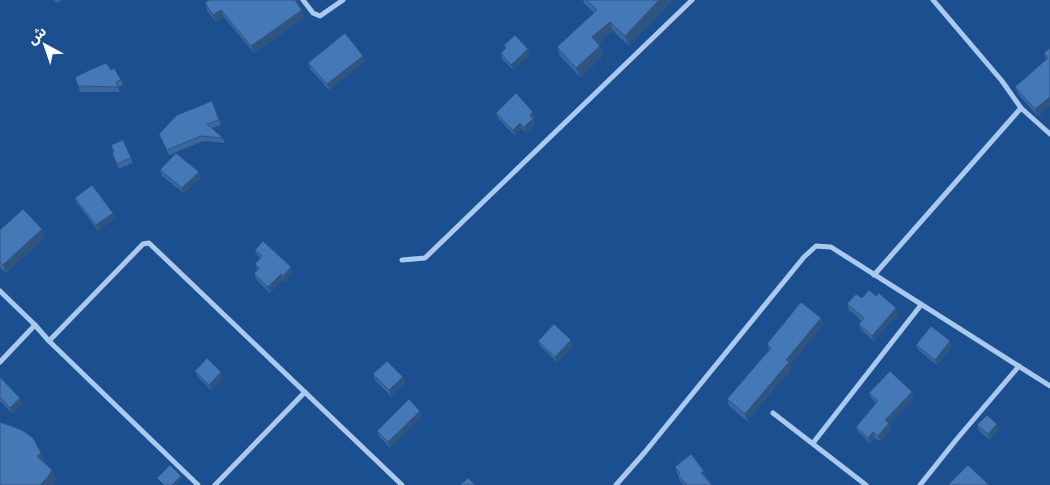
<svg xmlns="http://www.w3.org/2000/svg" width="1050" height="485" viewBox="0 0 1050 485" font-family="'DM Sans','Noto Sans Arabic',sans-serif">
<rect width="100%" height="100%" fill="#1b4f8f"/>
<g fill="none" stroke-linecap="round" stroke-linejoin="round">
<!-- street -->
<g stroke="#a9c9ee" stroke-width="5">
<polyline points="303,0 313,13 320,16 343,0"/>
<polyline points="1021,108 1050,134"/>
<polyline points="402,260 425,258 692,0"/>
<polyline points="874,275 1021,108 1002,81 933,0"/>
<polyline points="0,291 35,325 49,341 198,485"/>
<polyline points="49,341 143,244 149,243 402,485"/>
<polyline points="0,362 35,325"/>
<polyline points="773,413 866,485"/>
<polyline points="813,443 921,305"/>
<polyline points="215,485 305,392"/>
<polyline points="616,485 645,452 804,257 816,246 831,247 1050,386"/>
<polyline points="920,485 956,440 1019,366"/>
</g>
</g>
<!-- wall -->
<g fill="#3a679d">
<polygon points="54,0 63,0 56,3"/>
<polygon points="583,0 672,0 628,45 613,31 599,44 603,55 580,77 560,56 557,47 594,13 584,3"/>
<polygon points="205,3 305,17 254,53 224,17 216,22 207,10"/>
<polygon points="504,45 530,54 513,70 502,59 501,53 505,49"/>
<polygon points="1050,48 1050,106 1038,116 1018,94 1015,87 1046,60 1044,53"/>
<polygon points="363,56 365,61 329,90 310,69 308,63"/>
<polygon points="111,70 121,80 123,85 118,87 120,92 80,92 75,77"/>
<polygon points="212,101 221,125 212,128 223,138 225,143 203,141 169,155 159,134"/>
<polygon points="533,112 535,117 533,119 535,124 526,133 522,128 515,136 498,118 496,113"/>
<polygon points="123,140 133,163 119,169 112,153 114,152"/>
<polygon points="160,170 201,177 184,193 162,176"/>
<polygon points="75,198 115,218 98,231 77,203"/>
<polygon points="42,229 44,237 6,273 0,267 0,230"/>
<polygon points="255,250 293,273 285,282 283,279 270,293 256,279 254,274 257,270 255,264 260,258 257,255"/>
<polygon points="862,298 898,314 874,341 861,330 859,324 862,321 849,310 847,304"/>
<polygon points="821,318 823,325 790,365 791,369 747,421 729,406 727,399 769,350 767,344"/>
<polygon points="538,341 573,346 557,362 540,346"/>
<polygon points="916,345 952,346 937,365 918,350"/>
<polygon points="195,371 221,372 223,378 211,390 197,376"/>
<polygon points="373,374 403,377 405,382 391,396 375,380"/>
<polygon points="0,377 22,404 12,413 0,401"/>
<polygon points="869,393 914,398 889,423 891,429 880,441 875,438 870,443 858,432 856,427 876,403 871,398"/>
<polygon points="422,416 390,448 379,436 377,431"/>
<polygon points="977,425 999,429 990,440 979,431"/>
<polygon points="675,467 707,477 705,478 712,485 684,485 680,481"/>
</g>
<!-- shaded-wall -->
<g fill="#305480">
<polygon points="659,0 672,0 628,45 625,36"/>
<polygon points="221,10 224,17 216,22 213,15"/>
<polygon points="302,10 305,17 254,53 251,46"/>
<polygon points="610,22 613,31 596,47 592,37"/>
<polygon points="600,46 603,55 580,77 576,68"/>
<polygon points="528,49 530,54 513,70 511,65"/>
<polygon points="363,56 365,61 329,90 327,84"/>
<polygon points="1050,97 1050,106 1038,116 1035,109"/>
<polygon points="533,112 535,117 533,119 535,124 526,133 524,127 530,115"/>
<polygon points="520,123 522,128 515,136 513,130"/>
<polygon points="199,172 201,177 184,193 182,188"/>
<polygon points="113,213 115,218 98,231 96,225"/>
<polygon points="42,229 44,237 6,273 3,265"/>
<polygon points="291,267 293,273 285,282 283,276"/>
<polygon points="281,274 283,279 270,293 268,287"/>
<polygon points="896,308 898,314 874,341 872,336"/>
<polygon points="821,318 823,325 790,365 791,369 747,421 745,414 786,360"/>
<polygon points="571,340 573,346 557,362 555,357"/>
<polygon points="950,341 952,346 937,365 935,360"/>
<polygon points="221,372 223,378 211,390 209,385"/>
<polygon points="403,377 405,382 391,396 389,390"/>
<polygon points="912,392 914,398 887,425 885,420"/>
<polygon points="20,398 22,404 12,413 10,408"/>
<polygon points="420,411 422,416 390,448 388,442"/>
<polygon points="889,423 891,429 880,441 878,436"/>
<polygon points="997,424 999,429 990,440 988,434"/>
<polygon points="873,432 875,438 870,443 868,438"/>
<polygon points="41,453 45,463 40,466 37,456"/>
<polygon points="52,470 56,480 53,485 40,485"/>
<polygon points="704,471 707,477 704,480 701,473"/>
<polygon points="181,476 182,479 175,485 172,485"/>
</g>
<!-- building -->
<g fill="#4478b7" stroke="#305480">
<polygon points="209,0 295,0 302,10 251,46 221,10 213,15 205,3"/>
<polygon points="587,0 659,0 625,36 610,22 592,37 600,46 576,68 557,47 597,10"/>
<polygon points="345,33 363,56 327,84 308,63"/>
<polygon points="515,35 528,49 511,65 501,53 506,48 504,45"/>
<polygon points="1050,48 1050,97 1035,109 1015,87 1048,58 1044,53"/>
<polygon points="106,63 111,70 114,68 121,80 116,82 118,87 78,86 75,77 92,69"/>
<polygon points="516,93 533,112 530,115 533,119 524,127 520,123 513,130 496,113"/>
<polygon points="212,101 219,120 207,124 223,138 201,136 167,150 159,134 177,115"/>
<polygon points="123,140 131,158 117,164 112,153 114,152 111,145"/>
<polygon points="176,153 199,172 182,188 160,170"/>
<polygon points="92,185 113,213 96,225 75,198"/>
<polygon points="23,209 42,229 3,265 0,262 0,230"/>
<polygon points="263,241 291,267 283,276 281,274 268,287 254,274 259,268 255,264 262,256 255,250"/>
<polygon points="869,290 876,296 879,293 896,308 872,336 859,324 864,318 847,304 856,294 862,298"/>
<polygon points="801,302 821,318 786,360 789,362 745,414 727,399 771,348 767,344"/>
<polygon points="554,324 571,340 555,357 538,341"/>
<polygon points="931,326 950,341 935,360 916,345"/>
<polygon points="207,358 221,372 209,385 195,371"/>
<polygon points="387,361 403,377 389,390 373,374"/>
<polygon points="890,371 912,392 885,420 889,423 878,436 873,432 868,438 856,427 878,401 869,393"/>
<polygon points="0,377 20,398 10,408 0,397"/>
<polygon points="409,399 420,411 388,442 377,431"/>
<polygon points="987,415 997,424 988,434 977,425"/>
<polygon points="0,422 22,430 33,438 41,453 37,456 52,470 48,477 40,485 0,485"/>
<polygon points="691,454 704,471 701,473 712,485 687,485 678,475 680,473 675,467"/>
<polygon points="170,465 181,476 172,485 164,485 157,478"/>
<polygon points="968,465 989,485 948,485"/>
<polygon points="468,478 475,485 460,485"/>
</g>
<!-- north arrow -->
<g transform="translate(45 45) rotate(320)" stroke="#1b4f8f" stroke-width="4" paint-order="stroke">
<path d="M0-4L9 19L0 12L-9 19Z" fill="#ffffff"/>
<text y="-8" font-size="14" font-weight="bold" text-anchor="middle" fill="#ffffff">ش</text>
</g>
</svg>
